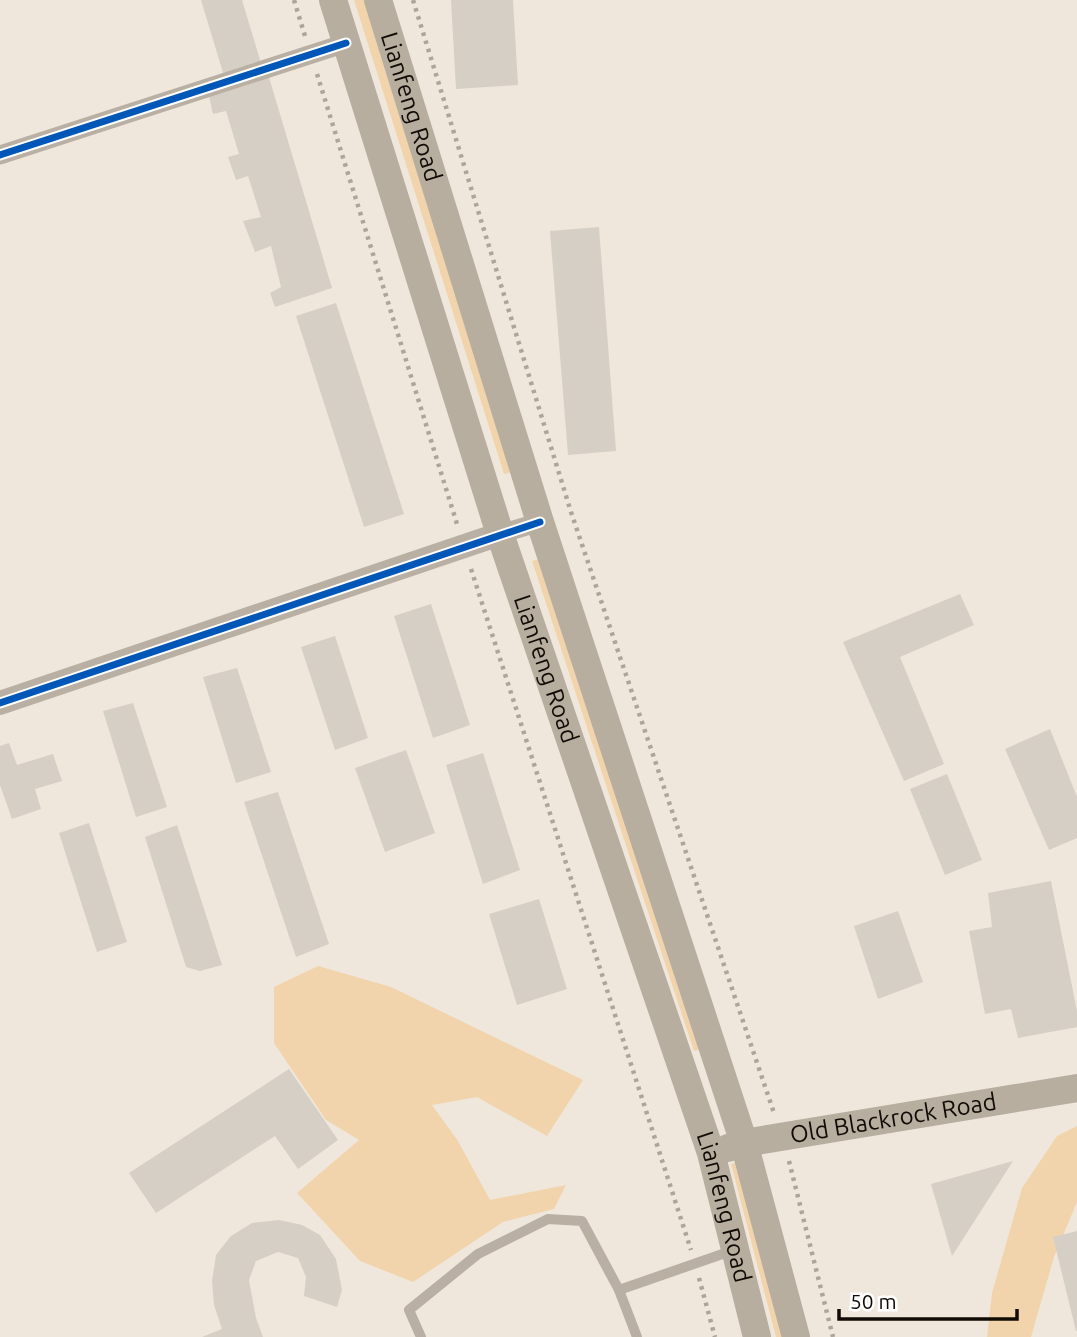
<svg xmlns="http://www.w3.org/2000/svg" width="1077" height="1337" viewBox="0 0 1077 1337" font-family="Ubuntu,sans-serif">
<rect width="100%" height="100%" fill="#efe7dc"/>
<!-- green -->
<g fill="#f1d4ac">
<polygon points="354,0 366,0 516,471 504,474"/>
<polygon points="543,558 706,1048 694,1051 532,561"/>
<polygon points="318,966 391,987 583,1080 547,1136 477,1097 432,1105 458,1141 490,1200 566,1185 554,1209 503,1222 413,1282 360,1261 297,1193 359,1140 326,1120 274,1043 274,987"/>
<polygon points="1077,1126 1077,1202 1054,1257 1031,1337 987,1337 992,1293 1022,1188 1057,1136"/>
<polygon points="741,1161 788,1337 776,1337 731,1164"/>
</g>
<!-- building -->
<g fill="#d5cfc6">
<polygon points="201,0 242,0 261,63 224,76"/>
<polygon points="451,0 513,0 518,85 456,89"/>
<polygon points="268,74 332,288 275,307 270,293 281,287 271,246 255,252 243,221 261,217 248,176 236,180 228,157 239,154 226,111 213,114 209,96"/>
<polygon points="599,227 616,451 568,455 550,231"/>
<polygon points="336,303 404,514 364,527 296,316"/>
<polygon points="960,594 974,625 900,657 944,764 904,781 843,642"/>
<polygon points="431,604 470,725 433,738 394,616"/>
<polygon points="335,636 368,738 335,750 301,647"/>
<polygon points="237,668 271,772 236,783 203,677"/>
<polygon points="133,703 167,807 136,817 103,711"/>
<polygon points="1050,729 1077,797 1077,838 1049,850 1005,749"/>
<polygon points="9,743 17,765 53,754 62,781 35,789 41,809 12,819 0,785 0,746"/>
<polygon points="406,750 435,833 385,852 355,768"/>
<polygon points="483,753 520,870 483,884 446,765"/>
<polygon points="947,774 982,860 945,875 910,789"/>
<polygon points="278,792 329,944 296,957 244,802"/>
<polygon points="89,823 127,942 97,952 59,833"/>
<polygon points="177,825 222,965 200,971 186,967 145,837"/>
<polygon points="1051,881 1077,1011 1077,1027 1018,1038 1011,1009 985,1014 969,931 992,927 988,893"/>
<polygon points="539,899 567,989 517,1005 489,914"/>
<polygon points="898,911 923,982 878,999 854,926"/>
<polygon points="289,1069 338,1140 298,1169 275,1136 156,1213 129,1173"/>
<polygon points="1013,1161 952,1256 931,1184"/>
<polygon points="279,1220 302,1225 320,1235 336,1259 342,1290 337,1307 304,1296 306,1277 298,1258 278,1252 256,1261 249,1280 256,1318 263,1337 202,1337 222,1329 214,1305 212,1281 216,1255 231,1236 252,1223"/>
<polygon points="1077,1231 1077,1331 1076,1331 1053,1237"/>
</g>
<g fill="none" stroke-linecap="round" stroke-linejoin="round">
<!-- path -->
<g stroke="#aca59b" stroke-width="4.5" stroke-dasharray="3.5 5" stroke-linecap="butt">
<polyline points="294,0 305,36"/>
<polyline points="413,0 571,512 774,1113"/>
<polyline points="317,74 457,524"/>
<polyline points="471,569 691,1250"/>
<polyline points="789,1161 833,1337"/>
<polyline points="699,1278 715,1337"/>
</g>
<!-- service -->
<g stroke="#b9b0a3" stroke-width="10">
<polyline points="619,1290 734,1250"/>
<polyline points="421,1337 409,1310 478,1254 548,1219 582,1221 619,1290 637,1337"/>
</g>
<!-- minor -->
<g stroke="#b9b0a3" stroke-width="19">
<polyline points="0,155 346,43"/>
<polyline points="500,534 540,522"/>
</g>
<!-- tertiary -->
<polyline stroke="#b9b0a3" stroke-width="24" points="0,703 500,534"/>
<!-- secondary -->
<g stroke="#b8aea0" stroke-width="28">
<path id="s1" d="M333,0l167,534 211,619 46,184"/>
<path id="s2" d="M378,0l162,522 204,621 52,194"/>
<path id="s3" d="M728,1148l16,-5 333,-55"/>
</g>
<defs>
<g id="cycleway">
<polyline points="0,155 346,43"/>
<polyline points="0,703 540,522"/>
</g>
</defs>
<!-- cycleway casing -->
<use href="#cycleway" stroke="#fff" stroke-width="11"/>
<!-- cycleway -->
<use href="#cycleway" stroke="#0057b8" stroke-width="7"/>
</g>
<g text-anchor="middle" stroke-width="5" stroke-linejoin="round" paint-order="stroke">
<!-- street labels -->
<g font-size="24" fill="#100b05" stroke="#fff">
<text dy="8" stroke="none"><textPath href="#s2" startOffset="112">Lianfeng Road</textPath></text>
<text dy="8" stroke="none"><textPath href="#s1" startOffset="702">Lianfeng Road</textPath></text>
<text dy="8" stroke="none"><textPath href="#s3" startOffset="168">Old Blackrock Road</textPath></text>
<text dy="8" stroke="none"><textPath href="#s1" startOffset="1269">Lianfeng Road</textPath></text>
</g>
</g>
<!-- scale -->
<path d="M839 1309v10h178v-10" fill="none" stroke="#100b05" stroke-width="3.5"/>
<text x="850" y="1309" font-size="21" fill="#100b05" stroke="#ffffff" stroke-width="5" paint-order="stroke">50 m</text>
</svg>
